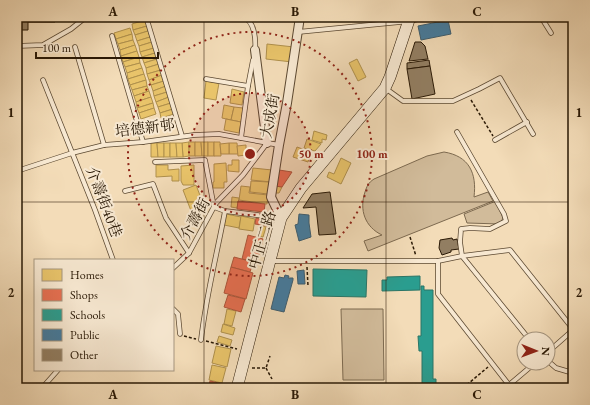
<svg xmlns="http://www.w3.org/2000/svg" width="590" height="405" viewBox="0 0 590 405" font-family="'EB Garamond','Noto Serif TC',serif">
<rect width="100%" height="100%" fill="#f3dcb8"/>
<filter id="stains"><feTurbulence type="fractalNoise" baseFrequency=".005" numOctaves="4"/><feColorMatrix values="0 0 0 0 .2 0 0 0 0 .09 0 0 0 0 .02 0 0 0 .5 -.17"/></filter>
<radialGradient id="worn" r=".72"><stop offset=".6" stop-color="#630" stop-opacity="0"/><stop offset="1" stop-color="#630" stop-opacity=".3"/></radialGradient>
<!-- green -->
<g fill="#d1bb9a" stroke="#7d6a50">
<path d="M444,152c25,4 33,21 30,45l14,-5 5,9 -125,50 -4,-10 18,-6c-17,-8 -23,-25 -17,-43 2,-6 3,-9 9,-13l53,-23z"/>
<polygon points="496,201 503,218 500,224 467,223 464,214"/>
<polygon points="341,309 383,309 384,380 343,380"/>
</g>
<!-- homes -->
<g fill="#e9c46a" stroke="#af904c">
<polygon points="388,17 397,17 397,19 389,20"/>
<polygon points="145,20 147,26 133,30 132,24"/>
<polygon points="147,26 148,31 135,35 133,30"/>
<polygon points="130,28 132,34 116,39 114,33"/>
<polygon points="148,31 150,37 137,41 135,35"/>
<polygon points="132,34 133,40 118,44 116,39"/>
<polygon points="150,37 152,42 139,46 137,41"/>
<polygon points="133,40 135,45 120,50 118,44"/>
<polygon points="152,42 154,48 140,52 139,46"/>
<polygon points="267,44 294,47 292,62 266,59"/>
<polygon points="135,45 137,51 121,56 120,50"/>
<polygon points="154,48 155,53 142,57 140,52"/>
<polygon points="137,51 139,57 123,62 121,56"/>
<polygon points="155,53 157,59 144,63 142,57"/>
<polygon points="139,57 140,63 125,67 123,62"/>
<polygon points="157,59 159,64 146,68 144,63"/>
<polygon points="357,59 366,77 358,81 349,63"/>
<polygon points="140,63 142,68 127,73 125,67"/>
<polygon points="159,64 161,70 147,74 146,68"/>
<polygon points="142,68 144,74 128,79 127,73"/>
<polygon points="161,70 162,75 149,80 147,74"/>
<polygon points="144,74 146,80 130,85 128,79"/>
<polygon points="162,75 164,81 151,85 149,80"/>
<polygon points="146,80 147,86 132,90 130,85"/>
<polygon points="164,81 166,86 153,91 151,85"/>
<polygon points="206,81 219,83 216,100 204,98"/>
<polygon points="147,86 149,91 134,96 132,90"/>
<polygon points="166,86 167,92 154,96 153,91"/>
<polygon points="232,89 244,92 242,105 230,103"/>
<polygon points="149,91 151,97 136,102 134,96"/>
<polygon points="167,92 169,97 156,102 154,96"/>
<polygon points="151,97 153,103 137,108 136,102"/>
<polygon points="169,97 171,103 158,107 156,102"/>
<polygon points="153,103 154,108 139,113 137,108"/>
<polygon points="171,103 173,109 160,113 158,107"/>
<polygon points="224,105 234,107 231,120 222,118"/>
<polygon points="234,107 243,108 241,122 231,120"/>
<polygon points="154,108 156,114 141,119 139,113"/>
<polygon points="173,109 174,114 161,118 160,113"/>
<polygon points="226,119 241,122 239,133 224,130"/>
<polygon points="314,131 327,135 326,140 322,139 322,143 312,140"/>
<polygon points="307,139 321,144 315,151 304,148"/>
<polygon points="189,142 189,156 183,157 182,143"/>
<rect x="189" y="142" width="6" height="14"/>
<polygon points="195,142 201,142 202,156 195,156"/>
<polygon points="201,142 208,142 208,156 202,156"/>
<rect x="208" y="142" width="6" height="14"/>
<polygon points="214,142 220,142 221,156 214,156"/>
<polygon points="151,143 157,143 158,157 151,157"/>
<polygon points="157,143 164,143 164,157 158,157"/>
<rect x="164" y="143" width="6" height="14"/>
<polygon points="170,143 176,143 177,157 170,157"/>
<polygon points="176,143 182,143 183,157 177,157"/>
<polygon points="229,143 237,143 238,154 229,154"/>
<polygon points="229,143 229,154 221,154 220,144"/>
<polygon points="246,145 246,155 238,156 237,146"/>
<polygon points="297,147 311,152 308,162 293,157"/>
<polygon points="341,158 351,163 341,184 327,177 329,172 334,174"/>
<polygon points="232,160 239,160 239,172 228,171 228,165 232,165"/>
<polygon points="226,163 227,182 224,182 224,188 213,188 213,182 214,182 214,164"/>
<polygon points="156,165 168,165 168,170 179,169 179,181 172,181 172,176 156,177"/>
<polygon points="194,165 194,185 183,185 181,181 181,166"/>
<polygon points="253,168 272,170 271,182 251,180"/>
<polygon points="251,181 269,182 268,194 250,192"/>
<polygon points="196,185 206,211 193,216 183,190"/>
<polygon points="241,186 250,187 249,193 268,195 267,204 239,200"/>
<polygon points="275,186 282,187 279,193 274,193"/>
<polygon points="232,197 239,198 237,208 231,207"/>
<polygon points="226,214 241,217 239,228 224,225"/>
<polygon points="241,216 255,219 253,231 239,229"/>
<polygon points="261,226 266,227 263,237 259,236"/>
<polygon points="227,309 236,311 232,326 224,324"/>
<polygon points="223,324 235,328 233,335 221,332"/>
<polygon points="219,336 232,340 230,346 217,342"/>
<polygon points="216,346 231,349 227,367 212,363"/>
<polygon points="212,365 226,368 222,383 209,380"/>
</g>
<!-- shops -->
<g fill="#e76f51" stroke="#ae553a">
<polygon points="279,170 292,172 282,187 275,186"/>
<polygon points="238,201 265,204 264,212 237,209"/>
<polygon points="256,218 268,221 267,226 255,224"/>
<polygon points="248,235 263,239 257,262 242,259"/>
<polygon points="234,257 253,262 250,272 231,267"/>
<polygon points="231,267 253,273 246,299 224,293"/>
<polygon points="228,295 245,299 241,312 224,307"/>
<polygon points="210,381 223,384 222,388 208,388"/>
</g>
<!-- schools -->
<g fill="#2a9d8f" stroke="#2a7566">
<polygon points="313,269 367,270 366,297 313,296"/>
<polygon points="420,276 420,290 382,291 382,280 387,280 387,277"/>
<polygon points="421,286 424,286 424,290 433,290 433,379 436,379 436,388 422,388 422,351 419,351 418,336 421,336"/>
</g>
<!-- public -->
<g fill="#457b9d" stroke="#3d5d6f">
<polygon points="448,20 451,34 421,40 418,26"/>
<polygon points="299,214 309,215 309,223 311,237 299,241 295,225 298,224"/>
<polygon points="304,270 305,284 298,284 297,271"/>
<polygon points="285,275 289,276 288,278 293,278 293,280 284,312 271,309 279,277 284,278"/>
</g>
<!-- building -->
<g fill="#927e62" stroke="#291805">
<polygon points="17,17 55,17 55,22 28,22 28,30 20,30 20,21 17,21"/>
<polygon points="415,42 421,42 425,46 428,59 409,61"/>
<polygon points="429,60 430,66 407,69 407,63"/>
<polygon points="430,66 435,94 412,99 407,69"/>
<polygon points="330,192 336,234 319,235 316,207 303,208 312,194"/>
<polygon points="452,238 453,240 457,239 459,249 451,250 451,252 442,255 439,248 440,240"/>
</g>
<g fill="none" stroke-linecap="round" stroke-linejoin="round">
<defs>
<g id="lane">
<path d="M243,17c12,4 13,23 12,34"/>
<polyline points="541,17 551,33"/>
<polyline points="147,20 182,136"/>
<polyline points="298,32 410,21 426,17"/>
<polyline points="112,36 143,142"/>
<polyline points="17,46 43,45 71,29 86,17"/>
<polyline points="75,47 104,145"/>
<polyline points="206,79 248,86"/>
<polyline points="43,80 95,210 113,260"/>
<polyline points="385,88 403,101 453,101 479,89 500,78 533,134"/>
<polyline points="457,132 504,214 506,221 490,229 470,228 461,229 460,242 462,256 529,339"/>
<polyline points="241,138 248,86 253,60"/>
<polyline points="495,140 527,122"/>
<polyline points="155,162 205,160 214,207 225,211 281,218"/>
<polyline points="17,171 72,153 104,145 143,142 194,135 219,134 279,145"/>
<polyline points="125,191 153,184 166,218 189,253"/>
<polyline points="271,261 438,261 462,256 510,250 573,329"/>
<polyline points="438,261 438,294 509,385 535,363"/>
<polyline points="173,268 189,253 216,203 243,175 267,143"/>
<polyline points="173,309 178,314 180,334"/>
<path d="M201,340c5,-44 16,-86 24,-129"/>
<polyline points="548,352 573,330"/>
<polyline points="548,361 556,368 573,373"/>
<polyline points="42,388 58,370"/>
</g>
<g id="street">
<polyline points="255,50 267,143"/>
<polyline points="281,218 271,197 279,145 287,103 300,17"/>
</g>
<polyline id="secondary" points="237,388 281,218 301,188 385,88 390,77 410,17"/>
</defs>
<!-- lane casing -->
<use href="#lane" stroke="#5c4932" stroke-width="5.5"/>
<!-- street casing -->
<use href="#street" stroke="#5c4932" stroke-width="10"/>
<!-- secondary casing -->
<use href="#secondary" stroke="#291805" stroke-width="12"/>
<!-- path -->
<g stroke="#291805" stroke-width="1.5" stroke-dasharray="3 2" stroke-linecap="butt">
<polyline points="471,100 493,136"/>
<polyline points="410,237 416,256"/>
<polyline points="307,267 308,286"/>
<polyline points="184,336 196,339"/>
<polyline points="206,341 237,349"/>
<polyline points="252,368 266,368 270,356"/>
<polyline points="266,368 272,379"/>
<polyline points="463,388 488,367"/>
</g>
<!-- lane -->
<use href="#lane" stroke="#f7e8d1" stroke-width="4"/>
<!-- street -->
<use href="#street" stroke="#f7e8d1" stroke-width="8"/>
<!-- secondary -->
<use href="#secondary" stroke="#f7e8d1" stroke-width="11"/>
</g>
<!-- grid -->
<path fill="none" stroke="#291805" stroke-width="1" stroke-opacity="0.55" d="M204,17v371M386,17v371M17,202h556"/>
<!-- distance rings -->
<circle cx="250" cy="154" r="61" fill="#8f2418" fill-opacity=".12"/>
<g fill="none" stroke="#8f2418" stroke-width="2" stroke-dasharray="2 4">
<circle cx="250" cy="154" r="61"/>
<circle cx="250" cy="154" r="122"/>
</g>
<g text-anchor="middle" stroke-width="4" stroke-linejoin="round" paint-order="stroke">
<!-- street labels -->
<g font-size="15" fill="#291805" stroke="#f7e8d1">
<text transform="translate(270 116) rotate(-79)" y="5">大成街</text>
<text transform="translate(145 128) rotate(-7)" y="5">培德新邨</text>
<text transform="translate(104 202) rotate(69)" y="5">介壽街40巷</text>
<text transform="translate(195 219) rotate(-61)" y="5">介壽街</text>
<text transform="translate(262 240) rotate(-73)" y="5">中正二路</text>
</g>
</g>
<circle cx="250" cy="154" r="6" fill="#8f2418" stroke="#f7e8d1" stroke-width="2"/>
<g font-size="12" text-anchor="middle" font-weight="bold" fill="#8f2418" stroke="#f7e8d1" stroke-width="4" stroke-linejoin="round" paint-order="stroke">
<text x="311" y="158">50 m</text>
<text x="372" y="158">100 m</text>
</g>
<!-- margin -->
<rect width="590" height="405" fill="none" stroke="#f3dcb8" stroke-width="44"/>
<!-- legend -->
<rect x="34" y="259" width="140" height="112" fill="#f7e8d1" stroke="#a5957f"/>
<rect x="42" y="269" width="20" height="12" fill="#e9c46a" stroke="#a5957f"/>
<text x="70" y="279" font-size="12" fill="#291805">Homes</text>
<rect x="42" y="289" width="20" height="12" fill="#e76f51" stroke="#a5957f"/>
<text x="70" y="299" font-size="12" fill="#291805">Shops</text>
<rect x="42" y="309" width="20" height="12" fill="#2a9d8f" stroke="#a5957f"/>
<text x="70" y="319" font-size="12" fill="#291805">Schools</text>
<rect x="42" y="329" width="20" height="12" fill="#457b9d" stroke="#a5957f"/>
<text x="70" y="339" font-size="12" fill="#291805">Public</text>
<rect x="42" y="349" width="20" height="12" fill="#927e62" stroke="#a5957f"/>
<text x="70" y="359" font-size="12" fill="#291805">Other</text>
<!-- north arrow -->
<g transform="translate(536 351) rotate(91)"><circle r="19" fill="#f7e8d1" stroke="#a5957f"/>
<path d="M0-3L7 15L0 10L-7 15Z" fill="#8f2418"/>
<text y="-6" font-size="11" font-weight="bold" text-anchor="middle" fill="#291805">N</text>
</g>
<!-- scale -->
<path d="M36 52v6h122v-6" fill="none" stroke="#291805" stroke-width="2"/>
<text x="42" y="52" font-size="12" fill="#291805" stroke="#f7e8d1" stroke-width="3" paint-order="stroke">100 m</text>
<rect x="22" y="22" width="546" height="361" fill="none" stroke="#291805" stroke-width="1.5"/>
<g font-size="13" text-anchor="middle" font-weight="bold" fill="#291805">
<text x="113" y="16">A</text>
<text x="295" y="16">B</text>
<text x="477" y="16">C</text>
<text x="11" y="117">1</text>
<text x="579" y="117">1</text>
<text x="11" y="297">2</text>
<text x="579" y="297">2</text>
<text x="113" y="399">A</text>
<text x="295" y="399">B</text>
<text x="477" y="399">C</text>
</g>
<rect width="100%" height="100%" filter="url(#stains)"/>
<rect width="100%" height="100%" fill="url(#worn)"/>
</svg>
